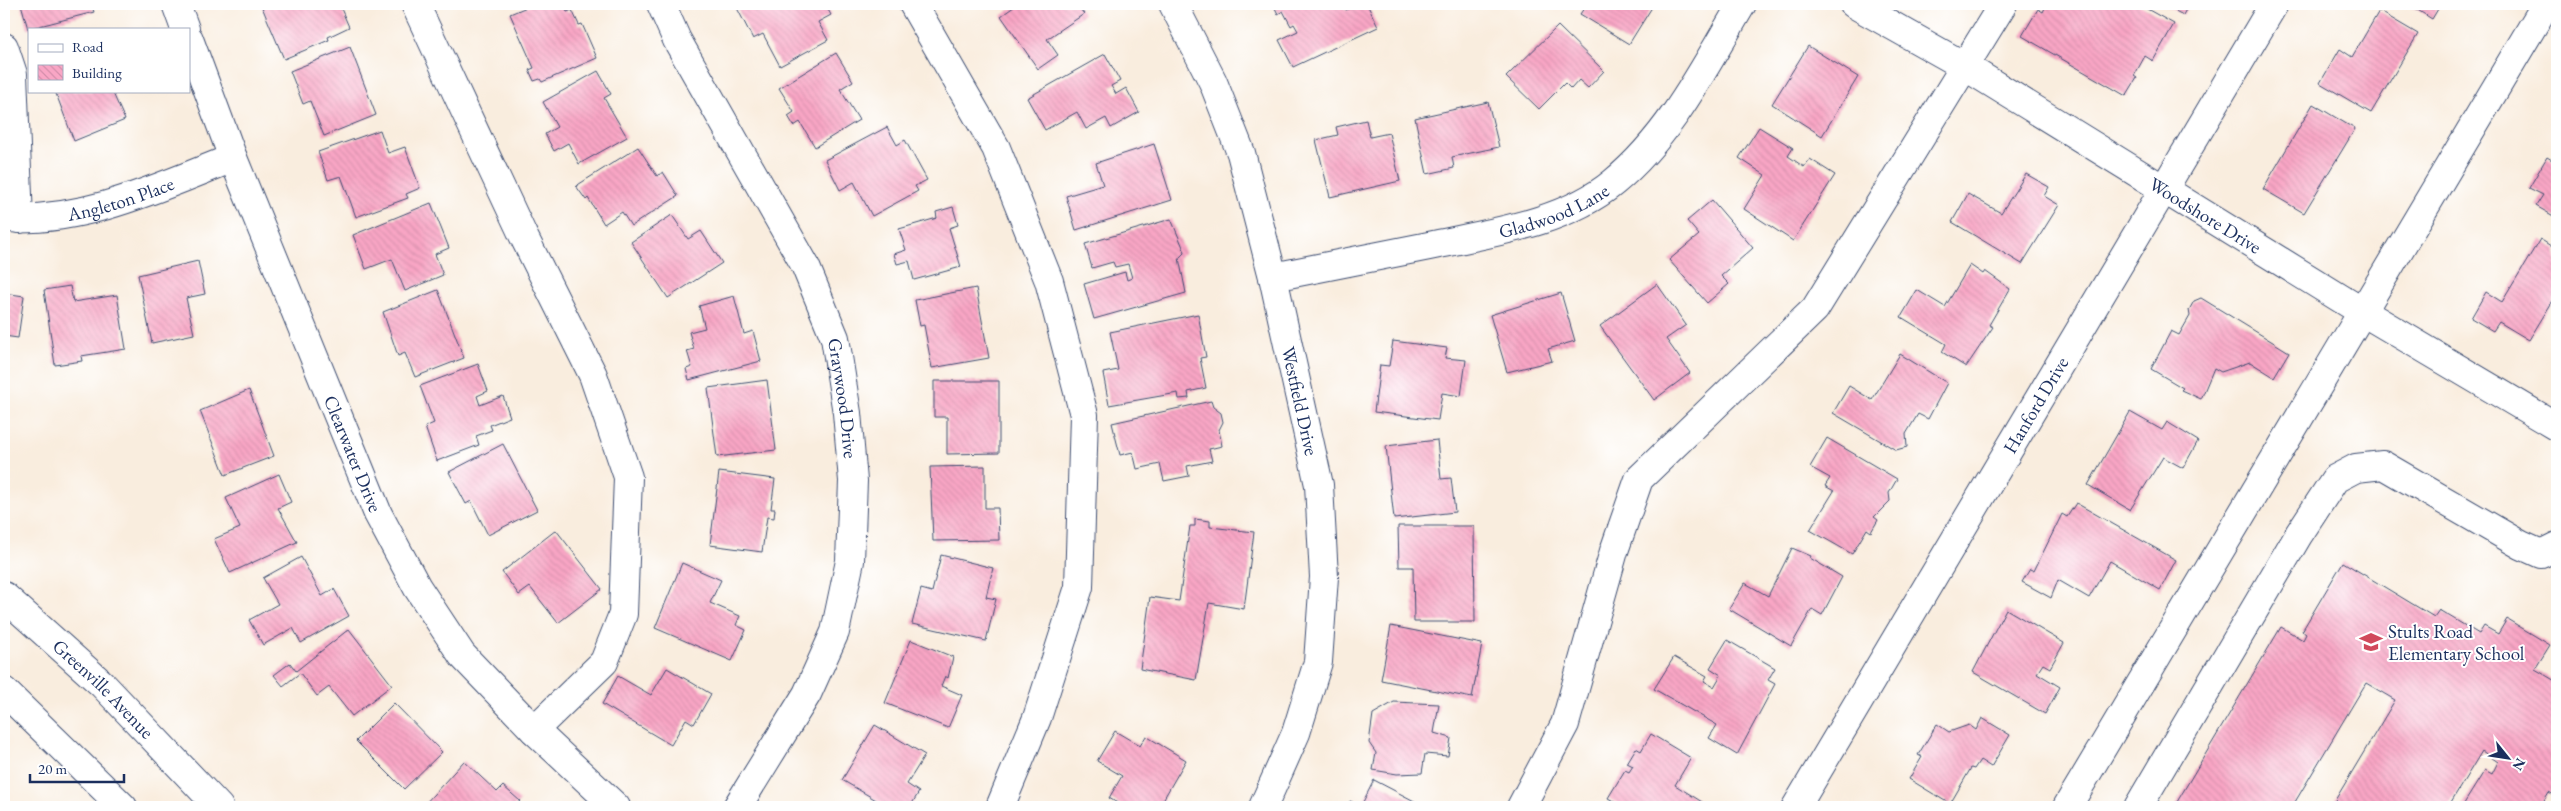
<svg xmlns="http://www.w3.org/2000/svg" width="2561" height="811" viewBox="0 0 2561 811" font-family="'EB Garamond',serif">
<defs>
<pattern id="building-back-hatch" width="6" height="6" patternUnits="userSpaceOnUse" patternTransform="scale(1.25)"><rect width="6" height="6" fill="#f9a6c5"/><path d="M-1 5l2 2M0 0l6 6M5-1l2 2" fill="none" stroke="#d58fac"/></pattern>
</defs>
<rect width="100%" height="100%" fill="#fff"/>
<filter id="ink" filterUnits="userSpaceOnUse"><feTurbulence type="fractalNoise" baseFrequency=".02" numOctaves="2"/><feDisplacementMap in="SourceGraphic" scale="10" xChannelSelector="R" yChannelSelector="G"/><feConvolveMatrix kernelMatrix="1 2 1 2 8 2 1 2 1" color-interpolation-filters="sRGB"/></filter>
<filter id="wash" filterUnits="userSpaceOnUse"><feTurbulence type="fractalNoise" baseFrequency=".0096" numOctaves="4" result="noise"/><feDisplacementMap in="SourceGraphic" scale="20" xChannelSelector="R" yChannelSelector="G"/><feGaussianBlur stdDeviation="1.12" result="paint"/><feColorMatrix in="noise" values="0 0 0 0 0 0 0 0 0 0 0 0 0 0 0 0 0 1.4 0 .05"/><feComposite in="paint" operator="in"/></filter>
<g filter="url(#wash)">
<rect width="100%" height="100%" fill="#f9edde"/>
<g id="blocks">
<!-- building -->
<g fill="url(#building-back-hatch)">
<polygon points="21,4 91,4 94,12 28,29"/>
<polygon points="270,4 339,4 349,27 328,37 329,40 284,59 262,7"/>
<polygon points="534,4 564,4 567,12 572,10 579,25 582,24 597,58 542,82 540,79 534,81 529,70 534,68 510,14"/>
<polygon points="744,4 825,4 831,15 818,22 828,40 780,66 763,34 753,39 737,8"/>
<polygon points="1018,4 1076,4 1084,14 1047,39 1058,55 1038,69 1001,16"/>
<polygon points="1273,4 1342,4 1346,10 1358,4 1367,4 1378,27 1293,67 1279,40 1298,31 1294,24 1291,26 1283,11 1278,14"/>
<polygon points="1587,4 1654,4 1629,44 1580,14"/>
<polygon points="2047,4 2138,4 2174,24 2153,61 2145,56 2134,76 2137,78 2126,96 2022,36 2038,9 2043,12"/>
<polygon points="2162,4 2189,4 2183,15"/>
<polygon points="2408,4 2441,4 2432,19"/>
<polygon points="2379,11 2418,34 2371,113 2320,83 2340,49 2352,57"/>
<polygon points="1558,26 1604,71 1588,88 1579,80 1571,89 1565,83 1539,109 1506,77"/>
<polygon points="1808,46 1858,77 1822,136 1772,104"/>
<polygon points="350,47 376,115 324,136 310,101 303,104 290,71"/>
<polygon points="836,53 853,81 840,89 859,120 815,147 800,122 794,126 788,116 794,112 779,88"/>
<polygon points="1105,54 1120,81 1111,86 1116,94 1126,88 1139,112 1111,128 1106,118 1086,129 1077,112 1045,130 1027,98"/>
<polygon points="598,71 611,94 604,98 627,137 579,164 568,143 554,151 545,134 557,127 543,102"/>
<polygon points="55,91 112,91 125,120 74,141"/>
<polygon points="1488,102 1499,147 1452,157 1454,168 1427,174 1415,118"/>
<polygon points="2313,104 2355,129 2304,213 2263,189"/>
<polygon points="1366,120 1370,137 1389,133 1400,181 1330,197 1316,140 1338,135 1336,127"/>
<polygon points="887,127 897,145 905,140 927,180 915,186 918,191 872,216 854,182 840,190 825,160"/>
<polygon points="1759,127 1793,148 1788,156 1804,167 1810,159 1835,175 1793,241 1744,209 1765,175 1739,158"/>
<polygon points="380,130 388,153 405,147 420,188 406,194 408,198 356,217 341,176 328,180 318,152"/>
<polygon points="1154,144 1172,200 1076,230 1066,196 1103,185 1096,163"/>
<polygon points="638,147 657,176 663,172 678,196 631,226 622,212 604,224 588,198 586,200 576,186"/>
<polygon points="2547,157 2557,163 2557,218 2536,206 2543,195 2529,188"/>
<polygon points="2026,174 2049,187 2044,196 2059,205 2022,264 1952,222 1968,194 2001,213"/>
<polygon points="1712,200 1753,248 1721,276 1729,284 1707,303 1669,260 1699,235 1687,221"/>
<polygon points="431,203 449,248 435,254 443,275 405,291 392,259 366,269 353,235"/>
<polygon points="953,207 958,225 949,228 961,267 914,280 909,261 897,264 894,254 906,250 899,229 937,218 936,212"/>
<polygon points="672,215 688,239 701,231 722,263 668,298 631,242"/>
<polygon points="1171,219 1185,252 1179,258 1186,293 1094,319 1084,284 1125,272 1127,280 1132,278 1128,264 1115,267 1113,262 1092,268 1085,244"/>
<polygon points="2540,239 2557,250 2557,294 2529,340 2499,322 2493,331 2471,318 2486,292 2502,302"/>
<polygon points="198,261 205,294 186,298 194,334 152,343 138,275"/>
<polygon points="1970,265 1983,274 1985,271 2010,289 1989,325 1993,327 1966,367 1942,352 1946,344 1901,317 1917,290 1945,307"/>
<polygon points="1657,284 1686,325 1666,339 1690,373 1654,400 1600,326"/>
<polygon points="70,286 73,302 117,295 126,349 81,356 82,361 55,365 44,290"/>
<polygon points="976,288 989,358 932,368 924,325 920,326 915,300"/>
<polygon points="438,290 464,358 415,377 405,353 398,356 383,312"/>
<polygon points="4,293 24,296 18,338 4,336"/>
<polygon points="1561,293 1575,341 1548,349 1552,361 1507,372 1490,315"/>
<polygon points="734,296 744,334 753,331 761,361 689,380 686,369 692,367 687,351 694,349 689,332 705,328 699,306"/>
<polygon points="2201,298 2289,352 2274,377 2250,362 2221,372 2214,368 2201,399 2181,390 2183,388 2151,369 2171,331 2179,335 2190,316 2189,310 2194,301"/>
<polygon points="1198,314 1206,357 1200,358 1206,388 1188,392 1189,398 1179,399 1178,393 1109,405 1103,373 1118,370 1110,332"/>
<polygon points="1393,341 1447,348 1445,358 1466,360 1461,396 1442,393 1438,420 1374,412 1380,365 1389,366"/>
<polygon points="1900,354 1947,383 1928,419 1918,414 1906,434 1907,447 1896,450 1833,413 1849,386 1872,400"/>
<polygon points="478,364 488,391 477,396 480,405 503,396 510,417 490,425 492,430 476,436 479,445 437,461 425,427 434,423 420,386"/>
<polygon points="767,380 776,450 717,457 708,388"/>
<polygon points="934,381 999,381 999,453 947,454 947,417 934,417"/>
<polygon points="249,390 274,456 225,475 200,411"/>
<polygon points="1211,401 1213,407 1221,413 1223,422 1219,430 1222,446 1209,449 1212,461 1187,466 1189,476 1164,481 1160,464 1137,469 1133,452 1120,455 1112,423"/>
<polygon points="2130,412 2162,430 2167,422 2198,441 2183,468 2163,457 2130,510 2088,485"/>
<polygon points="1827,438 1897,479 1889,493 1890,501 1874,517 1878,520 1871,532 1867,529 1852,554 1810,530 1834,491 1825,486 1830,478 1810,467"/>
<polygon points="1437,440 1441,479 1451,478 1455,512 1394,519 1386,446"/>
<polygon points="503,444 537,510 488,535 471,501 466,504 449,472"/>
<polygon points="985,466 985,508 998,508 999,540 933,541 930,467"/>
<polygon points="719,472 775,479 771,509 775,509 774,518 767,517 762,552 710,545"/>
<polygon points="279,474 291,502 278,508 297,542 230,573 214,539 240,528 226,498"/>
<polygon points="2076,503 2176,560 2160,590 2110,561 2089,598 2058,580 2051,598 2022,582 2030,569 2034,571 2062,514 2067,517"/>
<polygon points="1195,519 1210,521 1210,527 1254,532 1244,609 1209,603 1196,680 1140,669 1150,597 1179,601 1190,526 1195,526"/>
<polygon points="1398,526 1474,526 1475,622 1414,622 1413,567 1399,567"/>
<polygon points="556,530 602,589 558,623 530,587 519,595 502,572"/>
<polygon points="1792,548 1811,556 1810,558 1842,577 1822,615 1812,609 1791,646 1729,609 1745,583 1768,596"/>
<polygon points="941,555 993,568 986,597 996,599 986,641 912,624 921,589 932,592"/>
<polygon points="301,557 322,596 334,589 349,616 301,643 293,628 263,645 249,620 278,604 263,578"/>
<polygon points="2343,562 2434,617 2439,610 2479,634 2484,626 2498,634 2507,619 2550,645 2535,669 2557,682 2557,797 2549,792 2540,807 2462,807 2485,770 2492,774 2498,762 2482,751 2448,807 2331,807 2395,700 2366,683 2292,807 2174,807 2281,627 2303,640 2306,634 2302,631"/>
<polygon points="682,563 721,580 710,603 740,616 736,625 746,630 732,661 655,628"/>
<polygon points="2006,609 2064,643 2050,668 2043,664 2037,673 2060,687 2045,714 1973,672"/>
<polygon points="1391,626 1482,644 1472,698 1381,680"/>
<polygon points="349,629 392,685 352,716 329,687 317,696 300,673 283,686 274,675 290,663 296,671"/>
<polygon points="911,640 953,657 948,678 945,676 941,686 962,695 948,728 885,703"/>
<polygon points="1727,640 1775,668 1768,680 1775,684 1737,755 1709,738 1717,725 1654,689 1674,657 1707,676 1704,681 1714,687 1721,675 1710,668"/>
<polygon points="667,668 711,694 694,724 686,719 671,745 602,704 618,676 651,695"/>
<polygon points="1394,702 1439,704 1434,733 1451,738 1448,756 1425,754 1422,773 1397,774 1373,770 1376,753 1369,743 1373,714"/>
<polygon points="394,703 442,752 404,789 356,741"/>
<polygon points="1982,718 2010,735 1991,767 1980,760 1974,769 1971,768 1950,804 1909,779 1922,757 1918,755 1937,724 1949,732 1969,725 1976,730"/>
<polygon points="875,725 925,755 907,784 919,792 910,807 888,807 842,780"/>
<polygon points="1115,731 1140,746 1146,736 1186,760 1163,800 1172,807 1124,807 1109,798 1122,776 1097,761"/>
<polygon points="1651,734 1691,758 1675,785 1710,807 1624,807 1608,798 1625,770 1629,772 1633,766 1627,763 1636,748 1641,751"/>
<polygon points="464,761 497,792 503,786 520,801 514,807 423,806"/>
<polygon points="1374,780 1420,804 1418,807 1347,807 1350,801 1361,806"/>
</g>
</g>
</g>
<g filter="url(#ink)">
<use href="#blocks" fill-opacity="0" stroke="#3c4c71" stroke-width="1"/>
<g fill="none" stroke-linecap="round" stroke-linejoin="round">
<defs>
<g id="minor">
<polyline points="176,4 185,29"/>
<polyline points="415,4 523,235 593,375 628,477 623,614 604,662 534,730"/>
<path id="s1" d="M661,4l16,36 128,225 30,73 12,75 6,68 -3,80 -15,71 -28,62 -70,113"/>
<polyline points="913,4 996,148 1049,281 1084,415 1079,587 1037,718 1000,807"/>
<path id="s2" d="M1173,4l40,78 28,71 32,124 46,208 5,92 -6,85 -22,71 -33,74"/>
<path id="s3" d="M1854,4l112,63 395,244 196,116"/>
<path id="s4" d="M189,39l44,119 145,356 39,73 45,68 72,75 82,77"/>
<polyline points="4,47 13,74 19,219"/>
<path id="s5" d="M4,218c81,5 155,-31 229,-60"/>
<path id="s6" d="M1273,277c52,-10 104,-21 156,-31 61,-13 136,-23 185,-64 57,-47 91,-116 128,-178"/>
<polyline points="1521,807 1565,724 1614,551 1639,479 1815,309 2003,4"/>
<path id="s7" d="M1796,807l478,-803"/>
<polyline points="2067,807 2546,4"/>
<polyline points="2138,807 2299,534 2335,479 2356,468 2383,465 2521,545 2541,554 2557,546"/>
</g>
<g id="major">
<path id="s8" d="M4,596l98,88 117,123"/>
<polyline points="4,691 123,807"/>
</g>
</defs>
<!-- minor casing -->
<use href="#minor" stroke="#3c4c71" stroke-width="30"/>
<!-- major casing -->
<use href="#major" stroke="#3c4c71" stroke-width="30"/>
<!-- minor -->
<use href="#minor" stroke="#fff" stroke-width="28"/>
<!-- major -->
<use href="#major" stroke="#fff" stroke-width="28"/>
</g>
</g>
<!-- icons -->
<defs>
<symbol id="school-bare" viewBox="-9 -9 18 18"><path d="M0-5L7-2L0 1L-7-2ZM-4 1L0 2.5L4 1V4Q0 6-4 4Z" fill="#d1495b" stroke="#fff" stroke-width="2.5" paint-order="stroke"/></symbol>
</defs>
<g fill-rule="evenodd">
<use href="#school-bare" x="2355" y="626" width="32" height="32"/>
</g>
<g text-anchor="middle" stroke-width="4" stroke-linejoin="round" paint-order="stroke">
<!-- street labels -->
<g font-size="19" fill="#1b2f5e" stroke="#fff">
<text dy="7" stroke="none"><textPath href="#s5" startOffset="119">Angleton Place</textPath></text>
<text dy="7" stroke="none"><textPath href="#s6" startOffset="289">Gladwood Lane</textPath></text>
<text dy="7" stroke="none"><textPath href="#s3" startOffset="410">Woodshore Drive</textPath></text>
<text dy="7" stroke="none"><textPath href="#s1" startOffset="438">Graywood Drive</textPath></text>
<text dy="7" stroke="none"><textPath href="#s2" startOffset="419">Westfield Drive</textPath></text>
<text dy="7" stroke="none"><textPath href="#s7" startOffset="468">Hanford Drive</textPath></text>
<text dy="7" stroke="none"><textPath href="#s4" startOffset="446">Clearwater Drive</textPath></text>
<text dy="7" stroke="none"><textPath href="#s8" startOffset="136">Greenville Avenue</textPath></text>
</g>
<!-- poi labels -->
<g font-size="19" fill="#1b2f5e" stroke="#fff" text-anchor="start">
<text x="2388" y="638">Stults Road<tspan x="2388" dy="22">Elementary School</tspan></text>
</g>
</g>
<!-- margin -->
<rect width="2561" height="811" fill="none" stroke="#fff" stroke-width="20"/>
<!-- legend -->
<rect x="28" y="28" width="162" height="65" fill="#ffffff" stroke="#a4acbf"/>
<rect x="38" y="44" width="25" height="8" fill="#ffffff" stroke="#a4acbf"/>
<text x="72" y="52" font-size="15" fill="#1b2f5e">Road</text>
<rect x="38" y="65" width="25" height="15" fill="url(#building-back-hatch)" stroke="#a4acbf"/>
<text x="72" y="78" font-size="15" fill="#1b2f5e">Building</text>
<!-- north arrow -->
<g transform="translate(2508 758) rotate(120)" stroke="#ffffff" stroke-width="4" paint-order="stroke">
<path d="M0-4L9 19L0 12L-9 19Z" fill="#1b2f5e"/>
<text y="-8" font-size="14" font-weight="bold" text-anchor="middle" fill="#1b2f5e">N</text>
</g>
<!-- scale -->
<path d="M30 774v8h94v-8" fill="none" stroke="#1b2f5e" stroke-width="2.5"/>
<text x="38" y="774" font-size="15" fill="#1b2f5e" stroke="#ffffff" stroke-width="4" paint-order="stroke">20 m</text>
</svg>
